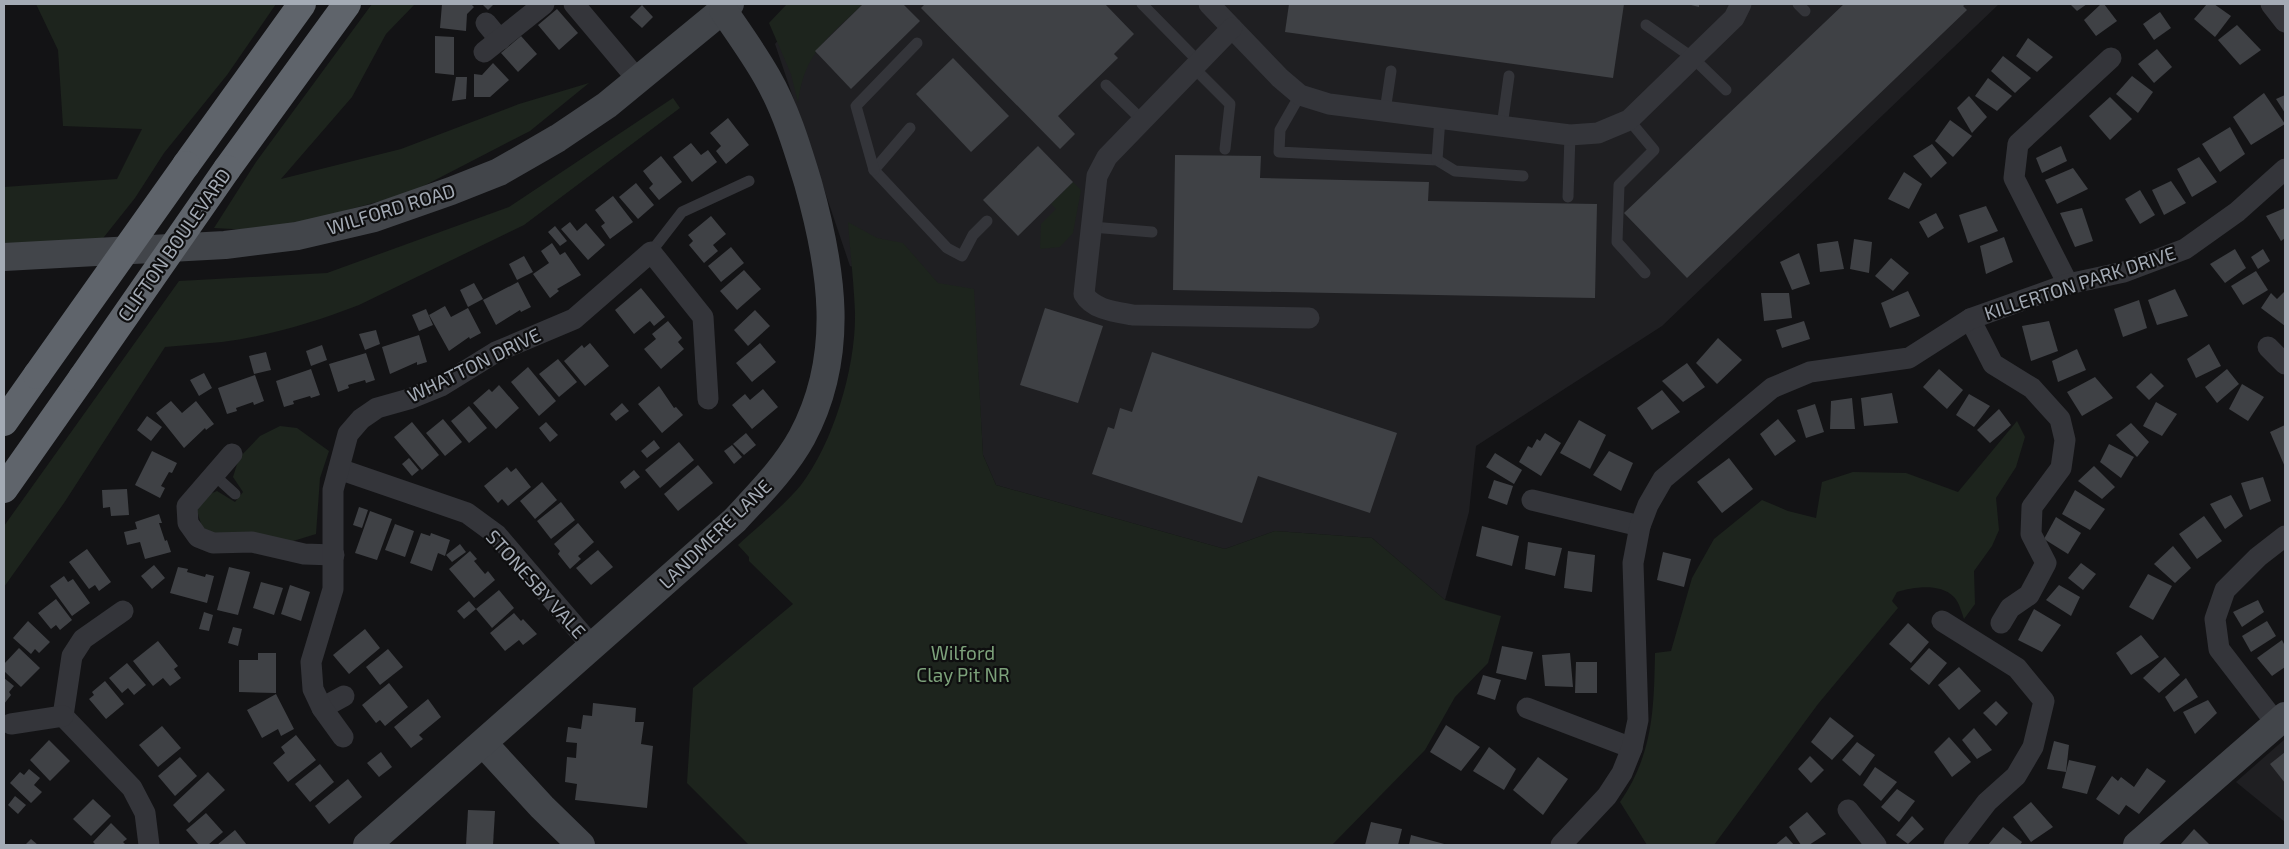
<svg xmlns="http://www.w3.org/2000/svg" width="2289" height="849" viewBox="0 0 2289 849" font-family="'Exo 2',sans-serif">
<rect width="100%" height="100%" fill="#131315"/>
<!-- built -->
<g fill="#1f1f22">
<polygon points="810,4 1999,4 1662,326 1476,446 1469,512 1445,600 1372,538 1275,531 1225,549 996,485 983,455 974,305 850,266 775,44"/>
<polygon points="2285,739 2285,822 2236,782"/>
</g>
<!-- green -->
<g fill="#1d241d">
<polygon points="36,4 276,4 227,75 164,153 135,198 100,242 4,245 4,187 117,179 142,129 63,126 58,50"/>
<polygon points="372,4 415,4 386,34 352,97 281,179 401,149 519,104 589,83 530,131 410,193 270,231 214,228 256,162"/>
<path d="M787,4h76c-34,33 -59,48 -65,99l-7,-29 -22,-51z"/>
<path d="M673,98l7,10 -156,117 -165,80c-44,17 -90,31 -137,37 -19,2 -38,3 -57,5l-101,156 -60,84v-61l175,-245 148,-8 182,-66z"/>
<polygon points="1073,182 1081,190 1073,233 1060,247 1040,249 1041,224 1056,209 1051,204"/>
<path d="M848,222l29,16 26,5 35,40 36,6 9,166 13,30 229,64 50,-18 97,7 73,62 56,16 -13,47 -33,34 -30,53 -93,95h-583l-62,-62 6,-95 100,-84 -44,-43v-4l-11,-12c20,-19 46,-39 63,-60 33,-43 55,-119 54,-172 -1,-30 -5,-61 -7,-91z"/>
<path d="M2017,421l8,16 -9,30 -20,31 3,32 -7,16 -18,25 1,33 -11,15c-2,-6 -5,-17 -10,-22 -14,-14 -40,-10 -57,-5l-5,9 6,7 -80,96 -104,141h-67l-27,-43c33,-48 34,-92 35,-149l16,-2 21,-73 22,-39 48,-39 26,11 28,7 6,-36 31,-10 53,1 52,19z"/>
<polygon points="280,426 297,428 329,451 320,478 316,534 290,542 215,534 202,527 197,511 203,497 217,491 235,502 243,492 233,477 239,458 260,436"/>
</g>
<!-- building -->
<g fill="#3f4145">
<polygon points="442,4 471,4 474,7 467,14 466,31 440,28"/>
<polygon points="482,4 494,4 488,10"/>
<polygon points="863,4 903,4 920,21 851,89 815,51"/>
<polygon points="925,4 1105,4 1134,34 1114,54 1118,58 1058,116 1075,134 1060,149 921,8"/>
<polygon points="1289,4 1624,4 1613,78 1285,32"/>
<polygon points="1687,4 1699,4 1699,7"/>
<polygon points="1844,4 1966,4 1963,6 1967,10 1687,278 1624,213"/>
<polygon points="2070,4 2087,4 2077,11"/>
<polygon points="2101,4 2104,4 2117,21 2096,36 2084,20"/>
<polygon points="2207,4 2214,4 2231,16 2215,37 2194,19"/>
<polygon points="642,5 653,17 642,28 630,17"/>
<polygon points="557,9 578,33 559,50 538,25"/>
<polygon points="2160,12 2171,28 2154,40 2143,24"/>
<polygon points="2237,25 2261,50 2240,65 2218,40"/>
<polygon points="435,36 454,37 454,75 435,73"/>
<polygon points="521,36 537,54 518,72 501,53"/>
<polygon points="2028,38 2053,57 2037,72 2016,56"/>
<polygon points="2157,49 2172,67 2154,83 2138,64"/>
<polygon points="2003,56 2031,78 2015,93 1991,71"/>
<polygon points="953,58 1009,116 971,152 916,94"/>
<polygon points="493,63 509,80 490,97 474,97 474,74 482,75"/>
<polygon points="2132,76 2153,92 2138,113 2116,94"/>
<polygon points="456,77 467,77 466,99 452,101"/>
<polygon points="1988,78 2012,96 1997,111 1975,96"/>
<polygon points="2264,93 2285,124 2251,145 2233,117"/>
<polygon points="2285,95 2285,113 2276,99"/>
<polygon points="1969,96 1987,117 1972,133 1957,108"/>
<polygon points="2110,97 2132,119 2110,140 2089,116"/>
<polygon points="728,118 749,145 726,164 716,151 721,146 710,133"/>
<polygon points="1950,120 1972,136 1953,157 1935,141"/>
<polygon points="2230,127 2245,154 2220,172 2202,144"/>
<polygon points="691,143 701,155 708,150 717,162 692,182 673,157"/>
<polygon points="1932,144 1947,163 1931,178 1913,156"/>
<polygon points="1038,146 1073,182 1018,236 983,200"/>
<polygon points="2061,146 2067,161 2042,173 2036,158"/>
<polygon points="1175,155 1261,156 1260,178 1429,182 1428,201 1597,204 1595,298 1173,290"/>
<polygon points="661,156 682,182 659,200 649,188 653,184 643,171"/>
<polygon points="2199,157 2217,182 2192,197 2177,169"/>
<polygon points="2073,168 2088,189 2057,204 2045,180"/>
<polygon points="1904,172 1922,184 1909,209 1888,199"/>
<polygon points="2171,181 2186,203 2164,215 2152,190"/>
<polygon points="636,183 654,205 638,219 619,197"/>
<polygon points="2140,190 2155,215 2140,224 2125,199"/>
<polygon points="613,196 633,222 610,239 601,226 605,223 595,210"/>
<polygon points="1986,206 1998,231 1968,243 1959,215"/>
<polygon points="2082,208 2093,241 2075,247 2060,213"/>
<polygon points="2285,208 2285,238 2281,241 2266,216"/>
<polygon points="1936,213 1944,228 1928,238 1919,222"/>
<polygon points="711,216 726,234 713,245 718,251 704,263 689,245 693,241 688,235"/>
<polygon points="570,222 577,231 586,223 605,245 588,260 561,229"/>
<polygon points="555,226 567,241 560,246 548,232"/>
<polygon points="2004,237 2013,262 1986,274 1980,246"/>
<polygon points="1854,239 1872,242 1869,273 1850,269"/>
<polygon points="1838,241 1844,269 1820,272 1817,244"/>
<polygon points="552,243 560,255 565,252 581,275 557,289 559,291 550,298 533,274 549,263 541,251"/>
<polygon points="731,247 744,263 721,282 708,266"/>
<polygon points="2235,249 2246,268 2225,283 2210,264"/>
<polygon points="2263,249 2270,261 2258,269 2251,257"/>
<polygon points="1799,253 1810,284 1792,290 1780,262"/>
<polygon points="524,256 533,272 517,280 509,264"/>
<polygon points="1891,258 1909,273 1893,291 1875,276"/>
<polygon points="744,270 761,289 737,310 720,291"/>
<polygon points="2256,271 2268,290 2243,305 2231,286"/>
<polygon points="518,282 531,307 521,312 520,310 496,325 483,300"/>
<polygon points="474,283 483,299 468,307 460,290"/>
<polygon points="641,288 665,317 654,326 650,321 634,334 615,310"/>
<polygon points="2175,289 2188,316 2157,325 2148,300"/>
<polygon points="1908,291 1920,316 1890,328 1881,303"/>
<polygon points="2285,291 2285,326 2261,308 2271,293 2277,299"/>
<polygon points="1761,293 1789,293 1792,318 1764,321"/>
<polygon points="2139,300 2147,328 2123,337 2114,309"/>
<polygon points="445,306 451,317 468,308 481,333 470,339 469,337 449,351 429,315"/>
<polygon points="1045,308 1103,326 1078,403 1020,385"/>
<polygon points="426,309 433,325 419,331 412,315"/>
<polygon points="755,310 770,326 748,346 734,330"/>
<polygon points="668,321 682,338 678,342 684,349 661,369 644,349 656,339 652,334"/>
<polygon points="1804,321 1810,339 1782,348 1776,330"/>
<polygon points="2049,321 2058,351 2031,361 2022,326"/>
<polygon points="376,330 380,344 365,350 359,334"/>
<polygon points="419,335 427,362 417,365 417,362 390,374 382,347"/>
<polygon points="1718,338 1742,360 1717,384 1696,363"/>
<polygon points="590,343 609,366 585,386 564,361 582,345 584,348"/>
<polygon points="760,343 776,362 752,382 736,363"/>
<polygon points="2209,344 2221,366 2196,378 2187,359"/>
<polygon points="322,345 327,360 311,366 306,351"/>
<polygon points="2077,349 2086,370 2058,382 2052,361"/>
<polygon points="266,352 271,370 254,374 249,356"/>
<polygon points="1152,352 1397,433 1370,513 1258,476 1242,523 1092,474 1108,427 1114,429 1120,408 1132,412"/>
<polygon points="366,353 375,380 366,383 365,380 348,385 349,388 338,392 329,364"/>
<polygon points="558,359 577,382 559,397 539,374"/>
<polygon points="1687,363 1705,387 1683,402 1662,381"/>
<polygon points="528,367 556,401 539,416 511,382"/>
<polygon points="311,369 320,395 311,398 310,396 293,401 294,404 284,407 276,381"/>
<polygon points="1939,369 1963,390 1947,409 1923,387"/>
<polygon points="2227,369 2239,384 2217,403 2205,387"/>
<polygon points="204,373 212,388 199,396 190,380"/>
<polygon points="2151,373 2164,386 2149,400 2136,387"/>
<polygon points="255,375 264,401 254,405 253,402 236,408 237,411 227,414 218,388"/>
<polygon points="2095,377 2113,398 2082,416 2067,392"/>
<polygon points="2242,384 2264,397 2248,421 2229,409"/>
<polygon points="499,385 519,408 496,429 473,403 489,389 492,392"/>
<polygon points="659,386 674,408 676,407 683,415 662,433 638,404"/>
<polygon points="763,389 778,407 752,429 732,405 745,394 750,400"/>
<polygon points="1662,390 1680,412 1652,430 1637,408"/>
<polygon points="1892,393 1898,423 1864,426 1861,398"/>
<polygon points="1969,394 1990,406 1974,427 1956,415"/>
<polygon points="1852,398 1855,429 1830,429 1831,401"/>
<polygon points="171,401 182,413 196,401 214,424 206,430 205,428 184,448 156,413"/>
<polygon points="2156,402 2177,414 2162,436 2143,426"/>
<polygon points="622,403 629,411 616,421 610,414"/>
<polygon points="1815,404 1824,432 1806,438 1797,410"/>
<polygon points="469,406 487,428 469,443 451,421"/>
<polygon points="1999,409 2011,425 1990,443 1977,430"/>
<polygon points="147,416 162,427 151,441 137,430"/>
<polygon points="443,419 462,442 445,456 426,433"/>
<polygon points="1778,419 1796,441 1775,456 1760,434"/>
<polygon points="1579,420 1606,435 1590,469 1560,453"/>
<polygon points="412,422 439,455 422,470 394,437"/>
<polygon points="546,422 558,435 550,442 539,428"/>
<polygon points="2131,423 2149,442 2137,457 2116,435"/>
<polygon points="2285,425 2285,467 2270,432"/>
<polygon points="746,433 756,445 744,455 733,444"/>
<polygon points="1545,433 1561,443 1541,476 1519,462 1528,446 1532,448 1537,439 1540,441"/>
<polygon points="654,440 660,448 647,458 641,451"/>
<polygon points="679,442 694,460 660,488 645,470"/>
<polygon points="2109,444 2134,457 2121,478 2100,462"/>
<polygon points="732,445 742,457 734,464 724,451"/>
<polygon points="152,451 177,463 172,473 169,472 161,486 165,488 160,498 135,485"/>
<polygon points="1609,451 1633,463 1621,491 1593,475"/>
<polygon points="1495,453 1522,470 1514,484 1486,467"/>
<polygon points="409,458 419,470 412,476 402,464"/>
<polygon points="1729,458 1753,489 1722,513 1697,482"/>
<polygon points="698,465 713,483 678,511 664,494"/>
<polygon points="2094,466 2115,487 2102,499 2078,481"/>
<polygon points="507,467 511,472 516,468 531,487 508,506 502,499 498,503 484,486"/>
<polygon points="634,470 640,477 625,489 620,482"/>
<polygon points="2263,477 2271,501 2250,510 2241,483"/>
<polygon points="1494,480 1513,486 1507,505 1488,498"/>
<polygon points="542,482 557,500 535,519 520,501"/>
<polygon points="127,489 129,515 111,516 110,507 103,508 102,490"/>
<polygon points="2075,490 2105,509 2090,530 2062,514"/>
<polygon points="2231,495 2243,516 2225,529 2210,504"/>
<polygon points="561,502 575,520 551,539 537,521"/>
<polygon points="359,507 368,510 362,528 353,525"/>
<polygon points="370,511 392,519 377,560 355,553"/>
<polygon points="159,514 162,523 159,523 165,541 167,540 171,552 145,559 140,542 127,545 124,532 137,529 135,522"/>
<polygon points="2204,516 2222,541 2197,559 2179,534"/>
<polygon points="2056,517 2081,533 2068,554 2044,539"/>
<polygon points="578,523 594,542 578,556 581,559 570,569 558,554 560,551 554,544"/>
<polygon points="395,524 414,531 405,557 385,550"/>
<polygon points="1482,526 1519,536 1512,566 1476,556"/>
<polygon points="421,533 430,536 431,533 450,540 445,556 438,553 432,571 410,563"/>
<polygon points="1528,542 1562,548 1555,576 1525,569"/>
<polygon points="460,544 466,552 452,562 446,555"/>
<polygon points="2173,546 2191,568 2175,583 2154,564"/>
<polygon points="87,549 111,582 99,591 95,585 89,589 69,562"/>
<polygon points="598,550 613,567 591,585 576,568"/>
<polygon points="470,551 477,559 474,561 485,574 488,571 495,580 474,598 449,569"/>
<polygon points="1568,551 1595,555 1592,592 1564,588"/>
<polygon points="1663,552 1691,559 1684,587 1657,580"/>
<polygon points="2081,563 2096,574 2083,590 2068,578"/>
<polygon points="154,565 165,578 152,589 141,576"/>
<polygon points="178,567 188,569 187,572 205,577 206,574 214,576 207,603 170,593"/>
<polygon points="229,567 250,572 238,615 217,610"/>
<polygon points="2148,574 2172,586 2153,620 2129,607"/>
<polygon points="64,576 68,582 73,579 90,603 72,616 50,586"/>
<polygon points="261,582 283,588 274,615 253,608"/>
<polygon points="290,585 310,592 301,621 281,614"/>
<polygon points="2059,585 2080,597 2071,616 2046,600"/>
<polygon points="499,590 514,608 492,628 476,609"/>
<polygon points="56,599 72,620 60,630 56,625 51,629 38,613"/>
<polygon points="2258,600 2264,612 2242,627 2233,612"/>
<polygon points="469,601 476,609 464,619 457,611"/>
<polygon points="2034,609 2061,625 2042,652 2018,640"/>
<polygon points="204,612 213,615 209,631 199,629"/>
<polygon points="514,613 521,621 523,619 537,634 523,645 519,640 505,651 490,633"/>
<polygon points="28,621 50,642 39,653 35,649 31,654 13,638"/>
<polygon points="2267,621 2276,636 2251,652 2242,636"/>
<polygon points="1908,623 1929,642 1911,663 1889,644"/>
<polygon points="233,627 242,629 238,646 228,643"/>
<polygon points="365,629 380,648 349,674 333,655"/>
<polygon points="2141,635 2159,657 2131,675 2116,653"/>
<polygon points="2282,640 2285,646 2285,667 2272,676 2257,658"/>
<polygon points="158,641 178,666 174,669 181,678 170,686 163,678 153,686 133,661"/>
<polygon points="1502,646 1533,652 1526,680 1496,673"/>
<polygon points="19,648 40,668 21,687 4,671 4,664"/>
<polygon points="1929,648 1947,663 1929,685 1910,669"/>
<polygon points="388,649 403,667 380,685 366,667"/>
<polygon points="258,653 276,653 276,693 239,692 239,660 258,660"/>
<polygon points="1570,653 1573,687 1545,686 1542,655"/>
<polygon points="2165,657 2180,675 2159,693 2143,678"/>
<polygon points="1576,662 1597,662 1597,693 1575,693"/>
<polygon points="127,663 146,685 134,695 128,688 122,693 109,678"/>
<polygon points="1959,667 1981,691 1959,710 1938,685"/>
<polygon points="1483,675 1501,680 1495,700 1477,694"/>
<polygon points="4,678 14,686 9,692 11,695 4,704"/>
<polygon points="2186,678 2198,697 2174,712 2165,697"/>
<polygon points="105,681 124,704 106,719 89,699 94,695 92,692"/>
<polygon points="389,683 408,707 385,726 380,720 376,723 362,705"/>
<polygon points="276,694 294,729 281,736 278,729 262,738 247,710"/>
<polygon points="428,699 441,717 419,735 423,739 411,748 394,727"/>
<polygon points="2208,700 2217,713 2195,734 2183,712"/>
<polygon points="1996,701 2008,713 1996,726 1983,713"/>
<polygon points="593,703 636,708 635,722 644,722 641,744 653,746 647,808 575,800 577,784 565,782 567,757 576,758 577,743 566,742 568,727 581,729 583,715 592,716"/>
<polygon points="1830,717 1854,736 1832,760 1811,742"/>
<polygon points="1446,725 1480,747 1461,771 1430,752"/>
<polygon points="162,726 181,748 158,767 139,745"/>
<polygon points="1974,728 1992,750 1977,759 1962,740"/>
<polygon points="296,735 316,760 288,782 273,763 285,753 281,747"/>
<polygon points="1949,737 1971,762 1952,777 1934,752"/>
<polygon points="49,740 70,761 50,781 30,760"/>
<polygon points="2054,741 2069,745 2066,772 2047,769"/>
<polygon points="1857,742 1875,755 1860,776 1842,760"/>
<polygon points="1489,747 1516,769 1504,790 1473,771"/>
<polygon points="381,752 392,767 379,777 367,763"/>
<polygon points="2285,752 2285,783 2270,764"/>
<polygon points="1810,756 1824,770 1811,783 1798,769"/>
<polygon points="180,757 197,776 175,796 158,776"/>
<polygon points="1538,757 1568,779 1543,815 1513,790"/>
<polygon points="2069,760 2096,766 2087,794 2062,788"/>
<polygon points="320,764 334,782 310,802 295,784"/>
<polygon points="1875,767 1897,782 1881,801 1863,785"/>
<polygon points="2147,768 2166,781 2139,814 2126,805 2119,815 2096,799 2112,776 2118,781 2121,777 2134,787"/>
<polygon points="29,769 40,778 34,785 42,792 31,803 10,783 20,772 24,775"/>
<polygon points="208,772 225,790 189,823 173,805"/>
<polygon points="348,779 362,797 329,824 315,806"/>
<polygon points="1897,789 1915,801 1899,822 1881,807"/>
<polygon points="15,796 26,805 18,814 8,805"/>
<polygon points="93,799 111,816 91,836 73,819"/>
<polygon points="2031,802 2053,827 2031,842 2013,817"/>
<polygon points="468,810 495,811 493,845 466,845"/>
<polygon points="1807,812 1826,834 1809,845 1801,845 1789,827"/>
<polygon points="206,813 223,832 208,845 199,845 186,830"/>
<polygon points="1912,816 1924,829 1908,844 1896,835"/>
<polygon points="1371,822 1402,829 1398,845 1365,845"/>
<polygon points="111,823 127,839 123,842 126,845 96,845 93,842"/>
<polygon points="2003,827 2022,842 2020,845 1988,845"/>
<polygon points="2194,829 2210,845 2180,845"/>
<polygon points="235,830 247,845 217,845"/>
<polygon points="1411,835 1448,845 1409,845"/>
<polygon points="1786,836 1794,845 1775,845"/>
<polygon points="31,839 38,845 25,845"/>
</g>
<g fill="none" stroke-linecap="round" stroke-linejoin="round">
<!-- lane -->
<g stroke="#34353a" stroke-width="11">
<polyline points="1142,4 1199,62"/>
<polyline points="1798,4 1805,11"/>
<polyline points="1646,25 1693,58 1726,90"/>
<polyline points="1193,67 1230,104 1225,149"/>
<polyline points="1106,85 1142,120"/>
<polyline points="1300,95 1280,130 1279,152 1437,160 1455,171 1523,176"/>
<polyline points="1385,111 1391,71"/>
<polyline points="1629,120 1654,150 1619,185 1617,242 1645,273"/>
<polyline points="1502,126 1509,76"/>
<polyline points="910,128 874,170 947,248 962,256 973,235 987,221"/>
<polyline points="1437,160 1440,118"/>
<polyline points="874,170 856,106 917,43"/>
<polyline points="1568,197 1570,135"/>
<polyline points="1092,227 1152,232"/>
<polyline points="651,252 682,212 749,181"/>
<polyline points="214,475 235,494"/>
</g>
<!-- street -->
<g stroke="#34353a" stroke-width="21">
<polyline points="574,4 638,80"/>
<polyline points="1209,4 1280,78 1300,95 1329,104 1570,135 1598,133 1629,120 1734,18 1741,4"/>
<polyline points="2271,4 2285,22"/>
<polyline points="486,23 500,40"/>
<path d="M1232,28l-125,129 -10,19 -13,118c9,16 33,18 49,21l176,3"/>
<polyline points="484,52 544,4"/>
<polyline points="2068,284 2014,178 2018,144 2111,58"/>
<polyline points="1970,319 1993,364 2032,388 2060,419 2065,440 2061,468 2032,507 2031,534 2046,563 2029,595 2010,608 2001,623"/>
<polyline points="2268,347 2285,364"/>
<polyline points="232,454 187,506 188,523 198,537 213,543 252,542 304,554 334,555"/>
<polyline points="339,469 467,513 497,535 593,647"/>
<polyline points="1532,500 1640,526"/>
<polyline points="123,611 83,639 72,656 63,716 132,788 145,813 149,845"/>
<polyline points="1942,621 2017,668 2044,701 2033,747 2016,776 1987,802 1954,845"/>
<polyline points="322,708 344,696"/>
<polyline points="1527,708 1632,748"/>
<polyline points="2276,723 2219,649 2215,619 2225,590 2258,557 2285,536"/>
<polyline points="11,724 63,716"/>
<polyline points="343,737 322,708 313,689 311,662 333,589 333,490 348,434 361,419 377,408 409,399 441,386 496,352 574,319 651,252 703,317 708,399"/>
<polyline points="1848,810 1876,845"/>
<polyline points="1561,845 1607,796 1622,773 1632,748 1638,720 1633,563 1640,526 1648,505 1663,479 1772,388 1810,372 1909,358 1970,319 2068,284 2124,272 2185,249 2237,212 2285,169"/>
</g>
<!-- secondary -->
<g stroke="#42454a" stroke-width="28">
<polyline points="4,257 225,245 297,236 374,218 451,191 499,172 558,138 607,105 730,4"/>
<polyline points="484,744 542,807 581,845"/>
<path d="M367,845l368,-325c24,-26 50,-52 67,-83 44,-82 30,-169 6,-254 -11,-36 -22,-73 -41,-106 -13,-23 -29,-45 -44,-67"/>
<polyline points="2137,845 2285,716"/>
</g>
<!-- highway -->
<g stroke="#5f646b" stroke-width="28">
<polyline points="186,165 302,4"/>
<polyline points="227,169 347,4"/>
<polyline points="4,422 37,375"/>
<polyline points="4,489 82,378"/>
</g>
<!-- highway-bridge -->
<g stroke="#5f646b" stroke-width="28">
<polyline points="37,375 186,165"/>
<polyline points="82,378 227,169"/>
</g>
</g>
<g text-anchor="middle" stroke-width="4.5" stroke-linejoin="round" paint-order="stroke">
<!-- street labels -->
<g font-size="19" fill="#a4abb5" stroke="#0e0e0f">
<text transform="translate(391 209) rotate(-17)" y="7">WILFORD ROAD</text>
<text transform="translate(174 245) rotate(-55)" y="7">CLIFTON BOULEVARD</text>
<text transform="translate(2080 283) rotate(-18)" y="7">KILLERTON PARK DRIVE</text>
<text transform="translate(474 365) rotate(-26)" y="7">WHATTON DRIVE</text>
<text transform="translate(715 534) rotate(-44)" y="7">LANDMERE LANE</text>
<text transform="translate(536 584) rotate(48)" y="7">STONESBY VALE</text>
</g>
<!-- park labels -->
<g font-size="19" fill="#7ca17a" stroke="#0e0e0f">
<text x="963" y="660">Wilford<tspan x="963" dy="22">Clay Pit NR</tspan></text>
</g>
</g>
<!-- border -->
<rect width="2289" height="849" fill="none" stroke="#a4abb5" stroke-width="10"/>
</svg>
